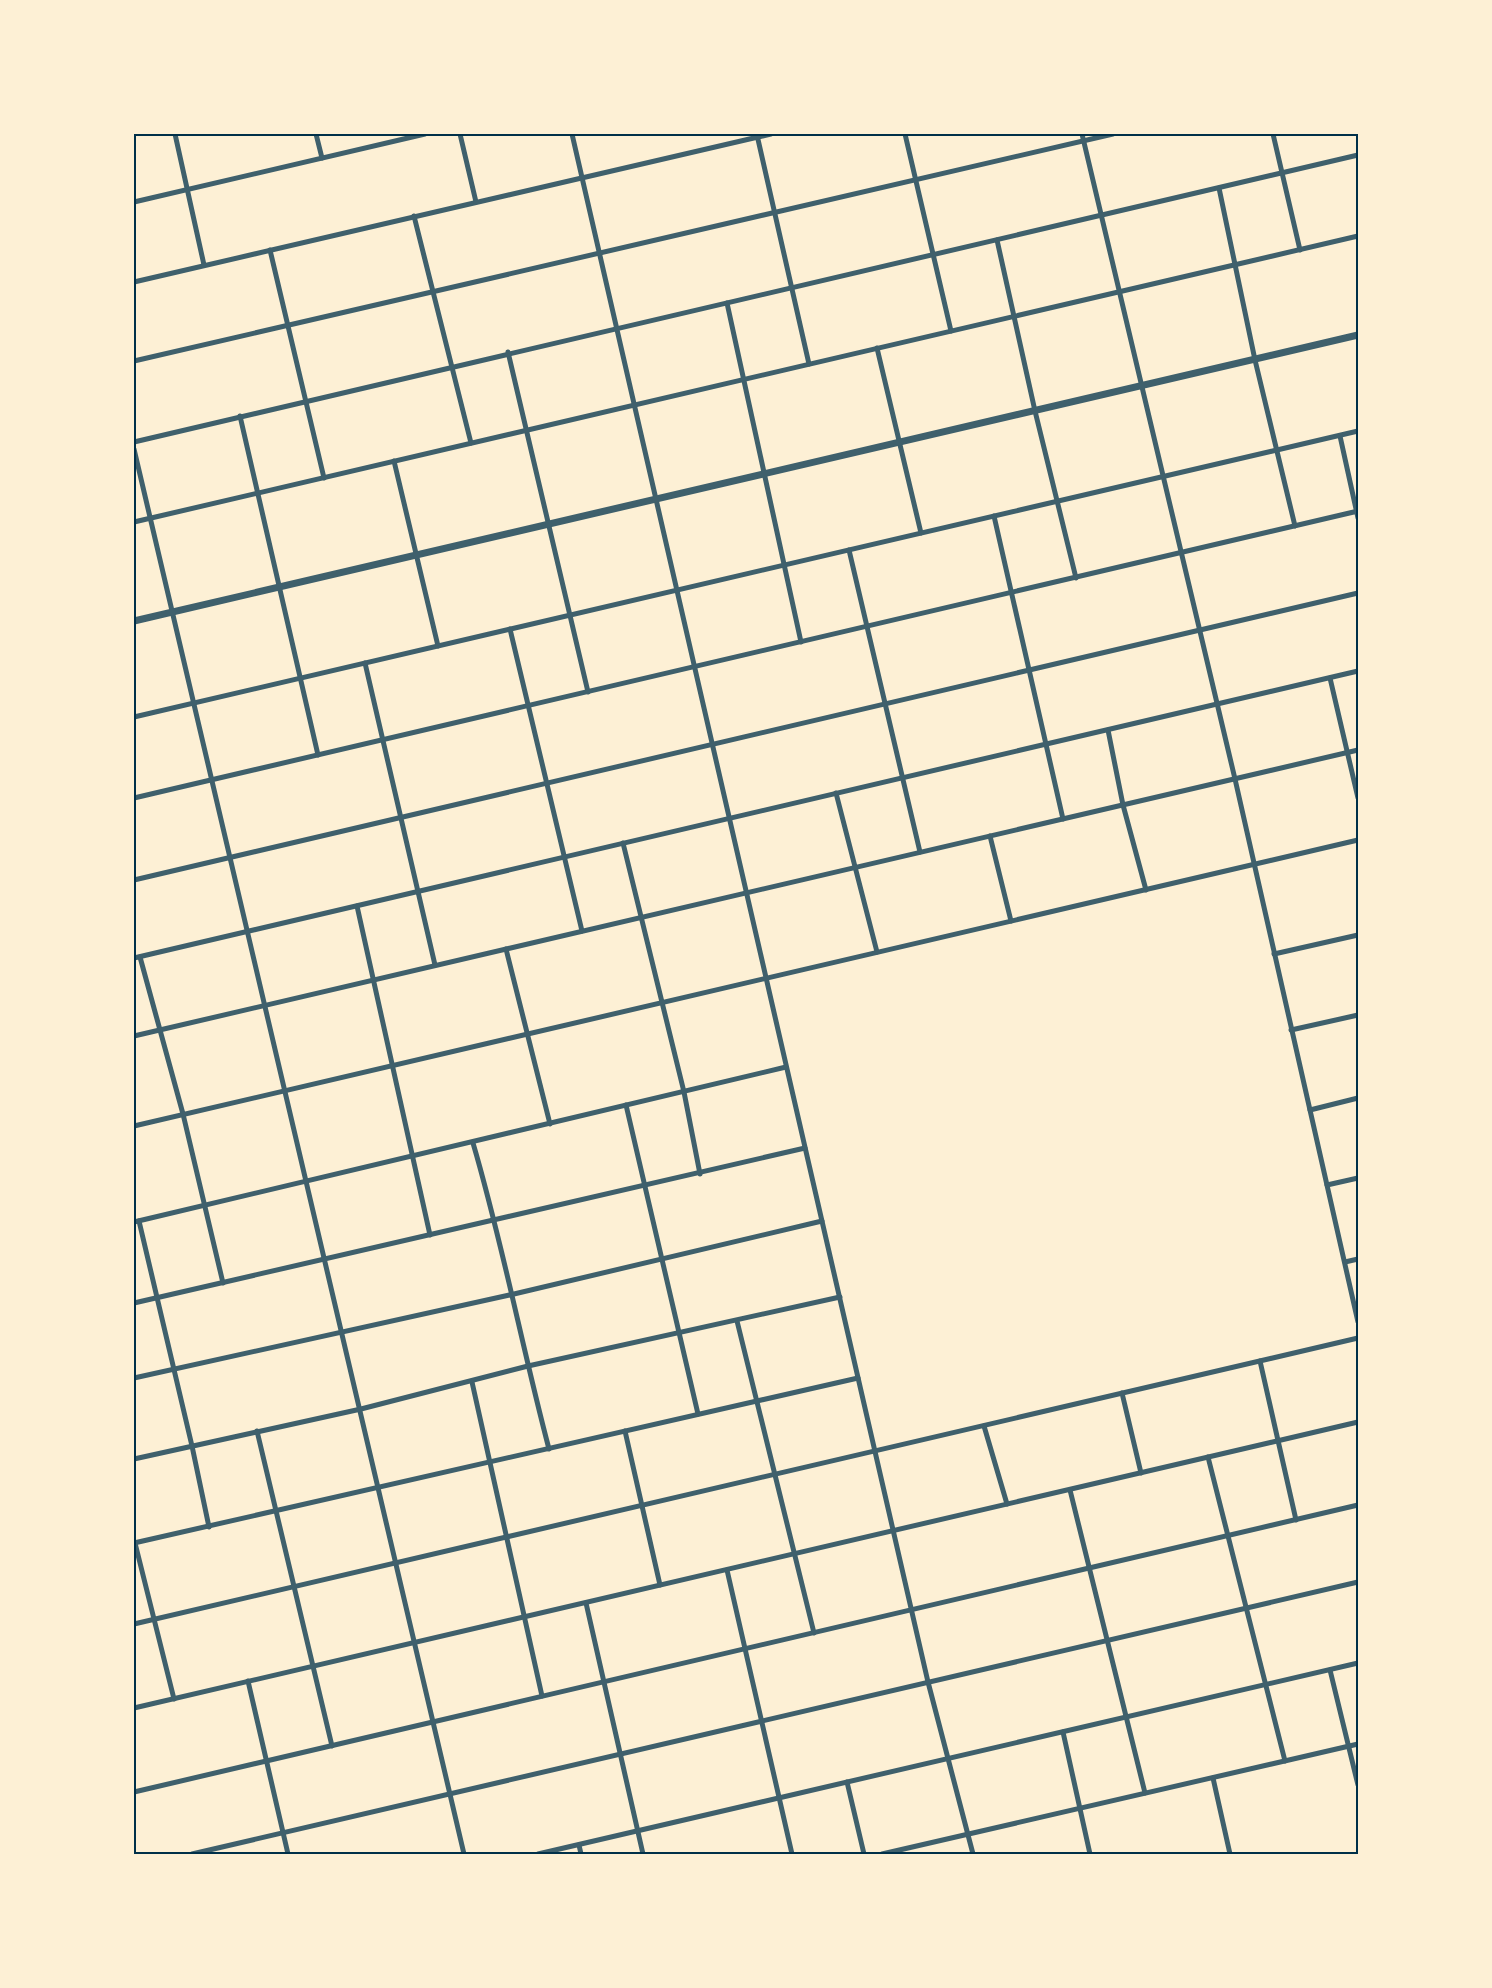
<svg xmlns="http://www.w3.org/2000/svg" width="1492" height="1988" viewBox="0 0 1492 1988" font-family="Overpass,sans-serif">
<rect width="100%" height="100%" fill="#fdf0d5"/>
<g fill="none" stroke-linecap="round" stroke-linejoin="round">
<!-- minor -->
<g stroke="#3f606c" stroke-width="5">
<polyline points="175,134 204,265"/>
<polyline points="316,134 322,158"/>
<polyline points="460,134 476,202"/>
<polyline points="572,134 928,1682 973,1854"/>
<polyline points="905,134 951,331"/>
<polyline points="1082,134 1235,779 1358,1322"/>
<polyline points="1273,134 1300,250"/>
<polyline points="757,135 809,364"/>
<polyline points="1219,188 1255,360 1295,526"/>
<polyline points="134,202 425,134"/>
<polyline points="414,216 471,443"/>
<polyline points="997,240 1035,411 1076,578"/>
<polyline points="270,250 324,478"/>
<polyline points="134,282 771,134"/>
<polyline points="727,303 801,642"/>
<polyline points="877,348 921,533"/>
<polyline points="508,352 588,692"/>
<polyline points="134,361 1113,134"/>
<polyline points="240,416 318,755"/>
<polyline points="1340,436 1358,518"/>
<polyline points="134,442 1358,155"/>
<polyline points="134,449 464,1854"/>
<polyline points="394,461 438,646"/>
<polyline points="994,516 1063,819"/>
<polyline points="134,522 1358,236"/>
<polyline points="849,550 920,852"/>
<polyline points="510,629 582,931"/>
<polyline points="365,663 435,965"/>
<polyline points="1330,678 1358,798"/>
<polyline points="134,717 1358,431"/>
<polyline points="1108,730 1123,805 1146,890"/>
<polyline points="836,793 877,952"/>
<polyline points="134,798 1358,511"/>
<polyline points="990,836 1011,921"/>
<polyline points="623,843 684,1092 700,1174"/>
<polyline points="134,880 1358,593"/>
<polyline points="357,906 430,1235"/>
<polyline points="506,949 550,1124"/>
<polyline points="1274,954 1358,935"/>
<polyline points="140,957 183,1114 223,1283"/>
<polyline points="134,958 1358,671"/>
<polyline points="1291,1030 1358,1015"/>
<polyline points="134,1036 1358,750"/>
<polyline points="626,1105 698,1414"/>
<polyline points="1310,1110 1358,1098"/>
<polyline points="134,1126 1358,840"/>
<path d="M473,1143c30,102 49,204 76,306"/>
<polyline points="1327,1185 1358,1178"/>
<polyline points="139,1221 192,1446 209,1527"/>
<polyline points="134,1222 786,1067"/>
<polyline points="1345,1262 1358,1259"/>
<polyline points="134,1303 805,1148"/>
<polyline points="737,1321 814,1633"/>
<polyline points="1260,1361 1296,1520"/>
<polyline points="134,1378 514,1294 822,1221"/>
<polyline points="472,1382 542,1696"/>
<polyline points="1122,1393 1141,1473"/>
<polyline points="984,1426 1007,1504"/>
<polyline points="257,1431 332,1746"/>
<polyline points="625,1431 660,1585"/>
<polyline points="1208,1457 1285,1761"/>
<polyline points="134,1459 361,1409 528,1366 840,1297"/>
<polyline points="1070,1490 1145,1793"/>
<polyline points="134,1543 858,1378"/>
<polyline points="135,1543 174,1699"/>
<polyline points="727,1570 792,1854"/>
<polyline points="586,1603 643,1854"/>
<polyline points="134,1624 1358,1338"/>
<polyline points="1330,1670 1358,1785"/>
<polyline points="248,1681 288,1854"/>
<polyline points="134,1708 1358,1422"/>
<polyline points="1063,1732 1090,1854"/>
<polyline points="1213,1778 1230,1854"/>
<polyline points="847,1782 864,1854"/>
<polyline points="134,1792 1358,1505"/>
<polyline points="579,1845 581,1854"/>
<polyline points="192,1854 1358,1582"/>
<polyline points="538,1854 1358,1663"/>
<polyline points="882,1854 1358,1744"/>
</g>
<!-- tertiary -->
<polyline stroke="#3f606c" stroke-width="7" points="134,621 1358,335"/>
</g>
<!-- border -->
<rect width="1492" height="1988" fill="none" stroke="#fdf0d5" stroke-width="270"/>
<rect x="135" y="135" width="1222" height="1718" fill="none" stroke="#003049" stroke-width="2"/>
</svg>
